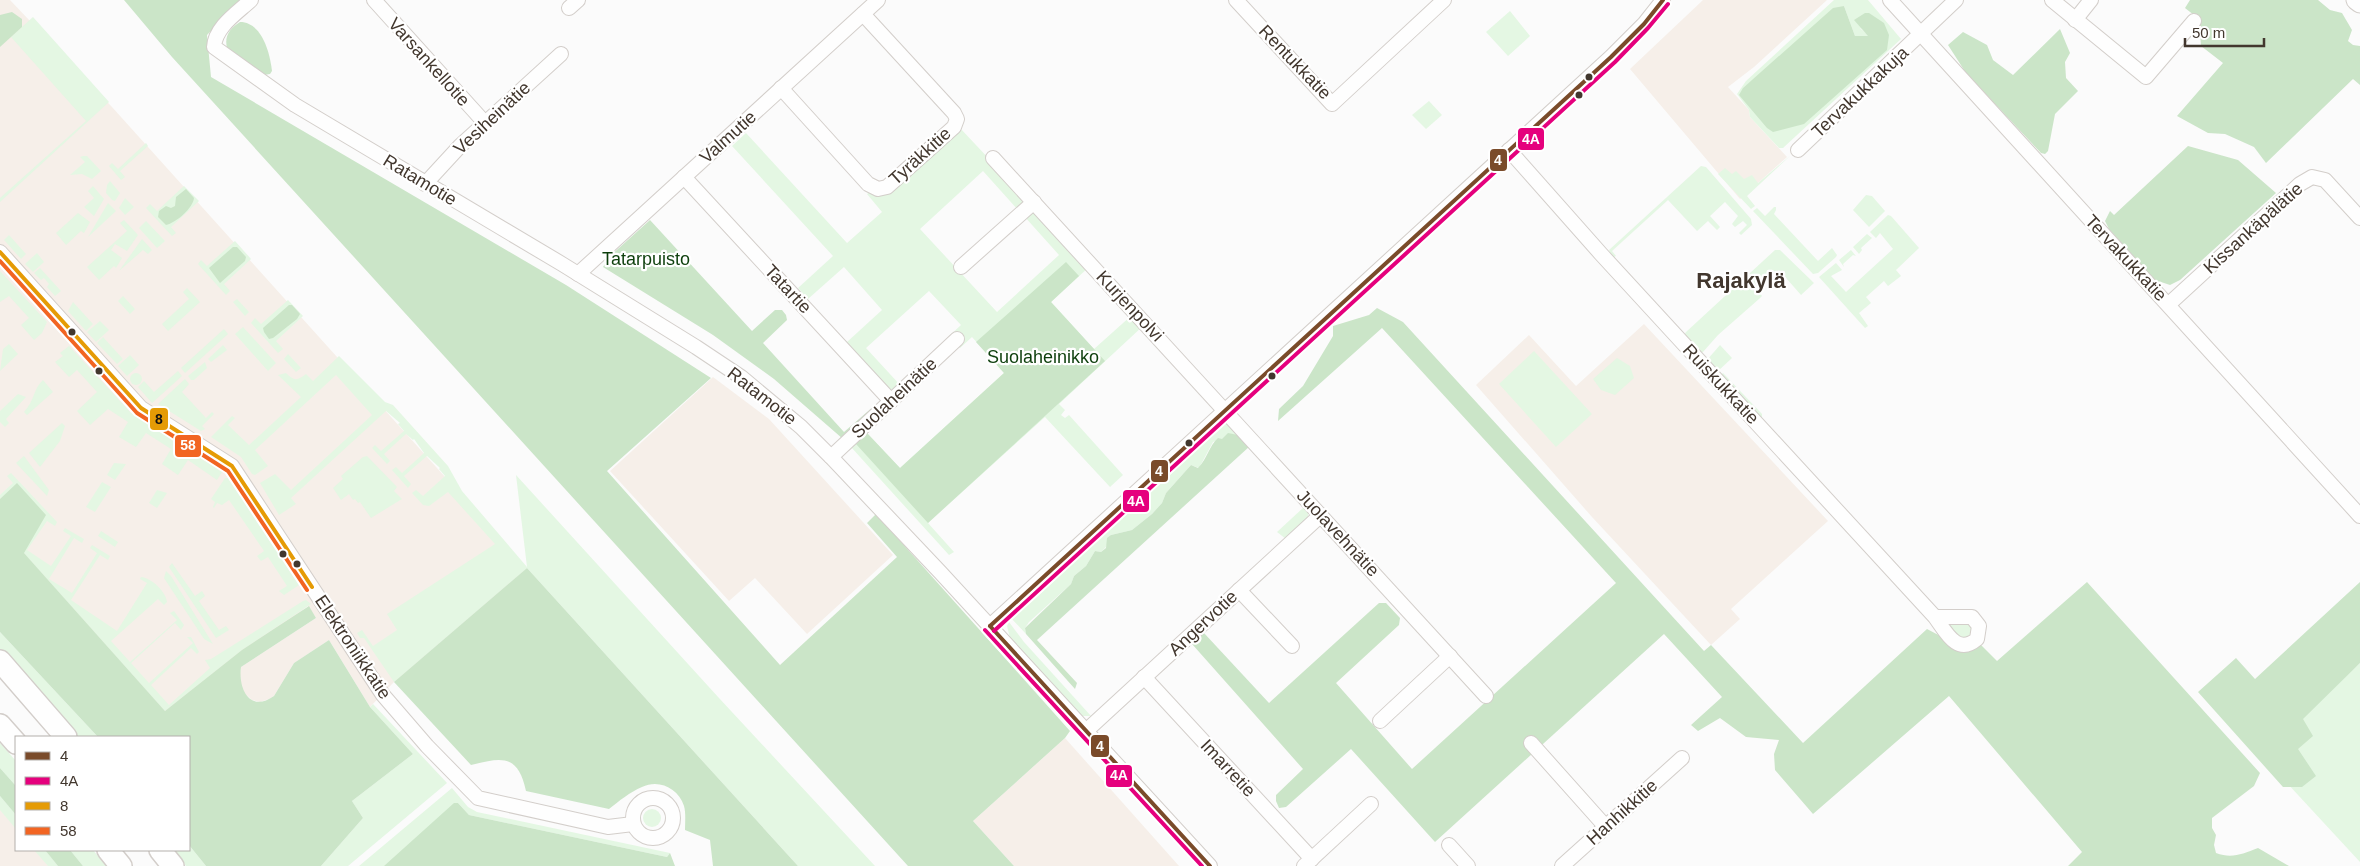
<svg xmlns="http://www.w3.org/2000/svg" width="2360" height="866" viewBox="0 0 2360 866" font-family="Arial,sans-serif">
<rect width="100%" height="100%" fill="#fbfbfb"/>
<!-- built -->
<g fill="#f6efe9">
<polygon points="0,0 10,0 112,107 527,568 394,682 370,707 329,640 294,663 274,696 269,699 260,702 252,700 243,692 239,681 241,667 316,618 308,606 165,711 23,552 0,499"/>
<polygon points="1703,0 1827,0 1754,67 1728,87 1749,110 1750,117 1787,157 1740,199 1630,69"/>
<polygon points="1644,324 1828,521 1731,609 1740,619 1711,645 1592,517 1476,385 1529,335 1576,386"/>
<polygon points="713,377 769,419 893,555 807,634 755,578 729,601 610,471"/>
<polygon points="1065,738 1179,866 1014,866 973,821"/>
<polygon points="0,798 16,815 16,850 45,850 58,866 0,866"/>
</g>
<!-- green -->
<g fill="#e4f7e3" fill-rule="evenodd">
<path d="M1834,0h34l33,39 -118,109h-4l-29,-31 -1,-7 -12,-16 9,-13zM1844,6l11,30h14l-9,-8 29,7 -146,53z"/>
<polygon points="1510,11 1530,36 1508,56 1486,32"/>
<polygon points="33,17 109,102 0,202 0,198 86,121 11,37"/>
<polygon points="1429,101 1442,115 1426,129 1412,115"/>
<path d="M960,128l61,65c3,6 2,12 -3,17l-35,-39 -63,58 77,83 62,-57 -35,-39 9,-4 6,1 50,54 -38,35 43,47 38,-34 11,11 -84,78 6,6 -4,5 4,3 4,-3 54,60 -13,12 -65,-70 -117,106 26,29 -5,3 -98,-108 13,-15 3,1 33,35 104,-95 -32,-36 -12,11 -8,-9 -3,2 -3,-2 15,-14 -32,-34 -63,57 35,38 -8,4 -4,-1 -47,-47 2,-3 3,3 35,-32 -38,-43 -36,32 -10,-11 35,-32 -101,-110 14,-13 101,110 35,-31 -15,-18z"/>
<polygon points="146,143 148,146 120,171 125,177 121,180 109,166 112,163 118,169"/>
<polygon points="1791,155 1747,196 1755,206 1751,209 1718,174 1725,168 1732,174 1736,171 1744,179 1752,175 1758,183"/>
<polygon points="83,156 87,156 101,171 92,179 82,174 70,175 85,162 80,157"/>
<polygon points="1701,166 1706,167 1751,219 1752,225 1741,235 1739,233 1747,225 1743,221 1735,227 1732,224 1738,216 1725,202 1710,216 1720,227 1717,230 1708,221 1697,231 1668,200 1612,251 1616,256 1612,258 1609,250"/>
<polygon points="110,181 120,193 115,201 112,200 106,193 107,185"/>
<polygon points="93,186 104,199 94,216 84,207 94,198 88,191"/>
<polygon points="184,186 199,201 171,227 176,233 172,236 146,208 150,204 157,211"/>
<polygon points="1866,195 1872,196 1885,211 1869,227 1853,210"/>
<polygon points="125,198 134,207 125,215 119,208"/>
<polygon points="108,203 116,211 88,237"/>
<polygon points="1774,207 1776,207 1776,210 1774,214 1818,261 1832,248 1837,255 1836,257 1818,273 1813,274 1753,211 1757,208 1765,216"/>
<polygon points="78,213 90,222 84,233 81,231 66,245 56,233"/>
<polygon points="1888,215 1891,216 1919,248 1896,270 1901,276 1888,286 1884,281 1866,297 1871,303 1859,313 1868,326 1865,328 1819,277 1836,263 1842,270 1831,276 1846,292 1893,249 1880,233 1876,238 1870,232"/>
<polygon points="124,220 138,235 127,251 115,244 111,250 122,258 116,268 114,266 99,280 87,267 127,231 120,223"/>
<polygon points="146,221 165,241 157,248 139,228"/>
<polygon points="1867,234 1872,238 1861,248 1862,250 1859,254 1853,247"/>
<polygon points="9,235 26,254 21,259 4,240"/>
<polygon points="142,239 152,250 148,254 143,250 119,271"/>
<polygon points="235,241 251,259 224,284 230,291 226,295 198,264 201,260 207,266"/>
<polygon points="1775,250 1780,250 1814,283 1801,295 1779,270 1757,290 1762,296 1759,299 1718,335 1703,352 1700,353 1684,335 1686,332"/>
<polygon points="1851,250 1856,256 1853,255 1843,264 1844,267 1839,260"/>
<polygon points="37,253 44,262 33,272 25,264"/>
<polygon points="40,268 61,291 55,296 47,287 49,284 44,278 41,280 34,273"/>
<polygon points="0,271 47,322 42,333 34,340 21,325 29,318 9,296 0,302"/>
<polygon points="187,288 200,302 168,331 162,324 189,299 183,292"/>
<polygon points="123,296 135,309 130,314 118,301"/>
<polygon points="237,299 249,312 245,316 233,302"/>
<polygon points="288,300 303,316 276,341 283,349 278,353 251,323 255,318 261,324"/>
<polygon points="73,302 93,324 86,331 68,311"/>
<polygon points="100,321 109,330 96,342 87,332"/>
<polygon points="243,327 276,363 268,371 235,334"/>
<polygon points="224,329 228,334 185,373 181,368"/>
<polygon points="103,337 123,359 117,364 97,343"/>
<polygon points="9,344 18,354 0,371 3,349"/>
<polygon points="223,345 227,350 211,362 208,359"/>
<polygon points="1720,345 1732,358 1717,372 1707,360"/>
<polygon points="69,346 131,413 222,472 217,480 188,460 178,475 162,464 171,449 146,433 136,447 119,437 128,422 108,409 90,425 77,411 97,392 77,370 69,377 55,362 63,356 60,353"/>
<polygon points="1534,351 1592,414 1556,447 1499,384"/>
<polygon points="288,354 301,368 296,372 284,359"/>
<polygon points="130,355 139,365 127,376 118,366"/>
<path d="M339,356l46,46 8,3 55,61 14,25 65,76 -11,-92 203,223 156,168h-77l-271,-298 -133,114 -30,-44h-4l-3,-5 5,-3 11,16 24,-16 -10,-16 108,-70 -47,-52 -19,14 -6,-1 -11,-12 4,-3 7,6 22,-20 -6,-7 1,-1 -13,-12 -23,20 7,8 -3,4 -16,-18 4,-3 6,6 22,-20 -10,-14 -1,1 -7,-6 -22,20 6,7 -3,3 -15,-16 3,-3 6,6 23,-20 -6,-7 2,-1 -14,-12 -95,87 5,6 -17,11 -19,-32 15,-9 16,16 81,-75 -36,-40 -81,75 13,16 -13,9 -3,-1 -11,-17 -30,-20 21,-21 3,2 -7,7 21,20 52,-48 -23,-22 8,-2c8,8 11,8 20,1l7,7z"/>
<polygon points="1617,358 1630,366 1634,378 1615,395 1601,390 1593,379"/>
<polygon points="205,362 207,368 194,380 191,380 188,376"/>
<polygon points="178,371 182,376 152,403 138,387 144,381 154,392"/>
<polygon points="1723,373 1762,414 1762,418 1721,375"/>
<circle cx="136" cy="379" r="6"/>
<polygon points="185,379 189,384 182,392 206,418 212,412 214,414 202,426 205,429 201,431 158,404"/>
<path d="M43,380l10,12 -26,23 -3,-3c11,-12 9,-23 19,-32z"/>
<polygon points="18,394 26,397 6,419 9,423 5,427 0,422 0,411"/>
<polygon points="62,423 65,426 60,441 40,467 29,453"/>
<polygon points="1220,424 1230,424 1309,510 1307,521 1286,539 1277,532 1304,507 1251,450 1250,446 1222,439 1213,442 1199,468 1191,465 1166,493 1162,503 1152,514 1132,530 1111,535 1106,547 1101,552 1095,551 1086,566 1074,576 1071,584 1029,622 1025,628 1026,634 1011,618 1012,614"/>
<polygon points="24,456 49,490 47,496 16,463"/>
<polygon points="367,456 397,487 394,491 402,499 371,518 360,502 358,503 355,499 353,500 349,494 341,500 333,488 343,479 341,476 363,457"/>
<polygon points="114,463 126,464 115,480 107,475"/>
<path d="M11,473l46,49 -2,4 -8,-5 -20,29 24,16 20,-30 -8,-5 2,-3 19,11 -2,4 -8,-5 -25,41 23,14 25,-40 -7,-5 2,-3 18,11 -2,4 -8,-5 -29,45 46,31 30,-48 -7,-4 1,-2c11,1 25,15 26,25l-3,3 -6,-6 -47,42 19,21 47,-42 -7,-7 4,-2 10,14 -3,5 -6,-7 -44,40 18,20 44,-40 -6,-6h4l8,15 -2,2 -6,-6 -40,37 18,20 41,-37 -5,-8 6,-1 92,-58 3,-1 5,4 -69,46 -77,61 -142,-159 -5,-68 -18,15v-4l13,-12 -6,-7z"/>
<polygon points="225,478 228,478 299,585 284,595 279,591 287,586 268,557 261,561 257,556 264,551 229,500 222,505 217,503 214,508 213,507 215,502 211,499"/>
<polygon points="102,482 111,487 95,512 86,507"/>
<polygon points="157,490 167,493 157,508 149,503"/>
<polygon points="101,531 118,542 115,547 98,536"/>
<polygon points="172,563 195,596 202,591 205,596 199,601 219,630 226,626 229,630 216,638 169,567"/>
<polygon points="166,571 171,576 213,644 204,639 164,578"/>
<polygon points="1966,620 1973,625 1971,637 1960,639 1946,622"/>
<polygon points="1009,622 1024,642 1091,716 1080,716 1010,638 1007,626"/>
<polygon points="0,632 98,737 78,737 0,649"/>
<polygon points="2360,663 2360,862 2261,755"/>
<polygon points="373,704 447,783 348,866 321,866 363,818 352,801 413,754 370,707"/>
<polygon points="0,743 16,761 16,786 0,768"/>
<polygon points="452,788 468,807 477,812 670,853 667,857 469,815 458,803 433,866 359,866"/>
<polygon points="0,796 16,815 16,829 0,810"/>
<circle cx="652" cy="818" r="9"/>
<polygon points="189,845 206,866 186,866 174,850 189,850"/>
<polygon points="34,850 45,850 58,866 48,866"/>
<polygon points="70,850 93,850 106,866 83,866"/>
</g>
<!-- forest -->
<g fill="#cbe5c8">
<polygon points="124,0 241,0 207,35 211,77 566,285 711,378 607,471 780,665 897,557 867,523 876,514 1070,731 1065,738 973,821 1014,866 908,866 172,57"/>
<polygon points="2190,0 2318,0 2330,10 2342,13 2352,30 2348,41 2353,45 2360,46 2360,85 2353,79 2266,163 2254,147 2225,134 2208,133 2177,116 2223,63 2201,46 2199,19 2185,8"/>
<polygon points="1844,6 1855,36 1868,36 1854,20 1865,13 1869,13 1884,23 1889,35 1887,50 1804,124 1773,132 1767,128 1739,95 1743,88 1833,8"/>
<polygon points="12,12 22,19 22,27 0,47 0,15"/>
<path d="M240,22c22,0 30,31 32,49l-2,3 -6,1 -37,-27c-3,-12 3,-20 13,-26z"/>
<polygon points="2060,29 2070,53 2065,62 2066,78 2078,91 2055,114 2048,151 2045,154 2041,153 1966,73 1948,45 1963,32 1987,45 1993,60 2013,75"/>
<polygon points="2188,146 2238,160 2276,193 2180,280 2170,285 2161,282 2158,284 2109,229 2105,221 2110,211 2114,215"/>
<path d="M186,189l8,9c-1,10 -18,25 -28,27l-8,-8 1,-6 7,-5 5,2 4,-2 1,-9z"/>
<polygon points="650,220 752,331 775,310 782,310 786,315 787,320 763,343 844,432 874,406 876,409 843,439 774,379 713,335 603,267 609,257"/>
<polygon points="233,247 237,247 246,257 245,261 220,283 209,268"/>
<polygon points="1066,262 1079,276 1051,302 1105,361 928,523 856,444 867,433 900,468 1004,373 976,342"/>
<polygon points="289,305 292,305 300,314 297,319 273,338 269,339 264,332 263,328"/>
<path d="M1377,308l26,14 301,329 7,-6 92,98 124,-114 19,10 34,5 17,17 90,-79 173,191 -6,13 -42,32v10l4,7 -2,10 2,8c16,6 26,1 42,-5l31,18h-221l14,-14 -133,-156 -136,118 -38,-44 -1,-16 5,-14 -33,-3 -26,-19 -22,13 -7,-6 31,-28 -58,-63 -229,208 -84,-93 -65,58 -7,1 -3,-7v-6l27,-26 -111,-125 12,-11 65,70 110,-100h7l14,15 -1,7 -63,58 76,86 204,-186 -234,-255 -104,93 1,-12 24,-23 30,-50v-10l36,-11z"/>
<path d="M1228,433l10,2 12,11 -213,194 40,43 -2,6 -49,-55 -1,-6 46,-44 3,-8 12,-10 9,-15 6,1 5,-4 1,-10 4,-3 21,-5 20,-16 10,-11 4,-10 25,-28 7,3c9,-9 11,-22 20,-30l4,1z"/>
<path d="M17,483l29,32 -22,38 141,158 77,-61 67,-44 7,12 -75,49c-3,22 9,46 33,29l20,-33 35,-23 41,67 43,47 -61,47 11,17 -42,48h-115l-17,-21v-108h-91l-98,-105v-133z"/>
<path d="M527,568l271,298h-85l-3,-26 -25,-10c0,-8 1,-17 -1,-24 -6,-18 -25,-27 -42,-19 -12,5 -23,14 -33,22l-83,-18c-8,-37 -24,-34 -55,-26l-77,-83z"/>
<polygon points="2360,582 2360,663 2303,719 2313,736 2298,749 2316,776 2302,787 2283,787 2198,692 2236,658 2255,679"/>
<polygon points="0,768 16,786 16,815 0,796"/>
<polygon points="454,803 458,803 469,815 667,857 670,853 675,866 384,866"/>
<polygon points="45,850 70,850 83,866 58,866"/>
</g>
<g fill="none" stroke-linecap="round" stroke-linejoin="round">
<defs>
<g id="minor">
<path d="M251,0c-14,13 -36,27 -37,47l81,58 267,159 134,83 45,30 60,50 30,30 109,115 270,294"/>
<polyline points="374,0 485,123"/>
<polyline points="1236,0 1332,104 1444,0"/>
<polyline points="1890,0 2360,516"/>
<polyline points="2052,0 2146,77 2194,21"/>
<polyline points="569,8 578,0"/>
<polyline points="2075,20 2091,0"/>
<polyline points="781,88 868,184 878,189 887,187 954,127 957,119 954,113 863,14"/>
<path d="M1509,150l92,104 334,363c11,15 22,39 42,22l2,-13 -7,-9h-37"/>
<polyline points="1798,150 1956,0"/>
<polyline points="993,158 1486,696"/>
<polyline points="684,177 891,401"/>
<polyline points="425,184 460,146 561,54"/>
<polyline points="0,252 141,408 232,466 383,695 427,746 478,798 608,827 633,824"/>
<polyline points="961,267 1034,202"/>
<polyline points="578,274 878,0"/>
<polyline points="2169,304 2300,184 2312,177 2325,180 2360,218"/>
<polyline points="831,457 957,339"/>
<polyline points="1239,590 1292,646"/>
<polyline points="990,626 1611,57 1644,24 1663,0"/>
<polyline points="1144,677 1312,859"/>
<polyline points="1380,721 1450,656"/>
<polyline points="1086,731 1321,515"/>
<polyline points="1531,743 1605,826"/>
<circle cx="653" cy="818" r="20"/>
<polyline points="1449,845 1468,866"/>
<polyline points="1304,866 1371,804"/>
<polyline points="1562,866 1682,758"/>
</g>
<polyline id="major" points="2356,0 2360,3"/>
<g id="highway">
<polyline points="0,661 66,737"/>
<polyline points="0,725 16,743"/>
<polyline points="108,850 121,866"/>
<polyline points="160,850 173,866"/>
</g>
</defs>
<!-- minor casing -->
<use href="#minor" stroke="#d3ceca" stroke-width="16"/>
<!-- major casing -->
<use href="#major" stroke="#d3ceca" stroke-width="21"/>
<!-- highway casing -->
<use href="#highway" stroke="#d3ceca" stroke-width="24"/>
<!-- minor -->
<use href="#minor" stroke="#fefefe" stroke-width="14"/>
<!-- major -->
<use href="#major" stroke="#fefefe" stroke-width="19"/>
<!-- highway -->
<use href="#highway" stroke="#fefefe" stroke-width="21"/>
<defs>
<g id="bus-1">
<polyline points="990,626 1611,57 1644,24 1663,0"/>
<polyline points="990,626 1210,866"/>
</g>
<g id="bus-2">
<polyline points="985,630 1202,866"/>
<polyline points="994,631 1615,62 1648,28 1668,4"/>
</g>
<polyline id="bus-3" points="0,252 141,408 232,466 312,587"/>
<polyline id="bus-4" points="0,261 137,413 228,471 307,590"/>
</defs>
<!-- bus-1 casing -->
<use href="#bus-1" stroke="#fff" stroke-width="8"/>
<!-- bus-2 casing -->
<use href="#bus-2" stroke="#fff" stroke-width="8"/>
<!-- bus-3 casing -->
<use href="#bus-3" stroke="#fff" stroke-width="8"/>
<!-- bus-4 casing -->
<use href="#bus-4" stroke="#fff" stroke-width="8"/>
<!-- bus-1 -->
<use href="#bus-1" stroke="#7a4b2a" stroke-width="4"/>
<!-- bus-2 -->
<use href="#bus-2" stroke="#e5007d" stroke-width="4"/>
<!-- bus-3 -->
<use href="#bus-3" stroke="#e59b05" stroke-width="4"/>
<!-- bus-4 -->
<use href="#bus-4" stroke="#f26522" stroke-width="4"/>
</g>
<!-- markers -->
<g fill="#42372e" stroke="#fff" stroke-width="2">
<circle cx="1589" cy="77" r="4.5"/>
<circle cx="1579" cy="95" r="4.5"/>
<circle cx="72" cy="332" r="4.5"/>
<circle cx="99" cy="371" r="4.5"/>
<circle cx="1272" cy="376" r="4.5"/>
<circle cx="1189" cy="443" r="4.5"/>
<circle cx="283" cy="554" r="4.5"/>
<circle cx="297" cy="564" r="4.5"/>
</g>
<g text-anchor="middle" stroke-width="4.5" stroke-linejoin="round" paint-order="stroke">
<!-- street labels -->
<g font-size="18" fill="#42372e" stroke="#fff">
<text transform="translate(429 62) rotate(48)" y="6">Varsankellotie</text>
<text transform="translate(1295 62) rotate(46)" y="6">Rentukkatie</text>
<text transform="translate(1860 92) rotate(-43)" y="6">Tervakukkakuja</text>
<text transform="translate(492 118) rotate(-43)" y="6">Vesiheinätie</text>
<text transform="translate(728 137) rotate(-42)" y="6">Valmutie</text>
<text transform="translate(920 156) rotate(-42)" y="6">Tyräkkitie</text>
<text transform="translate(420 180) rotate(31)" y="6">Ratamotie</text>
<text transform="translate(2253 228) rotate(-42)" y="6">Kissankäpälätie</text>
<text transform="translate(2126 258) rotate(47)" y="6">Tervakukkatie</text>
<text transform="translate(788 289) rotate(47)" y="6">Tatartie</text>
<text transform="translate(1130 306) rotate(47)" y="6">Kurjenpolvi</text>
<text transform="translate(1721 384) rotate(47)" y="6">Ruiskukkatie</text>
<text transform="translate(762 396) rotate(38)" y="6">Ratamotie</text>
<text transform="translate(894 398) rotate(-43)" y="6">Suolaheinätie</text>
<text transform="translate(1338 533) rotate(47)" y="6">Juolavehnätie</text>
<text transform="translate(1203 623) rotate(-43)" y="6">Angervotie</text>
<text transform="translate(353 647) rotate(56)" y="6">Elektroniikkatie</text>
<text transform="translate(1228 768) rotate(47)" y="6">Imarretie</text>
<text transform="translate(1622 812) rotate(-42)" y="6">Hanhikkitie</text>
</g>
<!-- park labels -->
<g font-size="18" fill="#0d3f0c" stroke="#fff">
<text x="646" y="265">Tatarpuisto</text>
<text x="1043" y="363">Suolaheinikko</text>
</g>
<!-- district labels -->
<g font-size="22" font-weight="bold" fill="#42372e" stroke="#fff">
<text x="1741" y="288">Rajakylä</text>
</g>
</g>
<g stroke="#fff" stroke-width="2">
<rect x="1517" y="127" width="28" height="24" rx="5" fill="#e5007d"/>
<rect x="1489" y="148" width="19" height="24" rx="5" fill="#7a4b2a"/>
<rect x="149" y="407" width="20" height="24" rx="5" fill="#e59b05"/>
<rect x="174" y="434" width="28" height="24" rx="5" fill="#f26522"/>
<rect x="1150" y="459" width="19" height="24" rx="5" fill="#7a4b2a"/>
<rect x="1122" y="489" width="28" height="24" rx="5" fill="#e5007d"/>
<rect x="1090" y="734" width="20" height="24" rx="5" fill="#7a4b2a"/>
<rect x="1105" y="764" width="28" height="24" rx="5" fill="#e5007d"/>
</g>
<g font-size="14" text-anchor="middle" font-weight="bold" fill="#fff">
<text x="1531" y="144">4A</text>
<text x="1498" y="165">4</text>
<text x="188" y="450">58</text>
<text x="1159" y="476">4</text>
<text x="1136" y="506">4A</text>
<text x="1100" y="751">4</text>
<text x="1119" y="780">4A</text>
</g>
<g font-size="14" text-anchor="middle" font-weight="bold" fill="#111">
<text x="159" y="424">8</text>
</g>
<!-- legend -->
<rect x="15" y="736" width="175" height="115" fill="#ffffff" stroke="#b3afab"/>
<rect x="25" y="752" width="25" height="8" fill="#7a4b2a" stroke="#b3afab"/>
<text x="60" y="761" font-size="15" fill="#42372e">4</text>
<rect x="25" y="777" width="25" height="8" fill="#e5007d" stroke="#b3afab"/>
<text x="60" y="786" font-size="15" fill="#42372e">4A</text>
<rect x="25" y="802" width="25" height="8" fill="#e59b05" stroke="#b3afab"/>
<text x="60" y="811" font-size="15" fill="#42372e">8</text>
<rect x="25" y="827" width="25" height="8" fill="#f26522" stroke="#b3afab"/>
<text x="60" y="836" font-size="15" fill="#42372e">58</text>
<!-- scale -->
<path d="M2185 38v8h79v-8" fill="none" stroke="#42372e" stroke-width="2.5"/>
<text x="2192" y="38" font-size="15" fill="#42372e" stroke="#ffffff" stroke-width="4" paint-order="stroke">50 m</text>
</svg>
